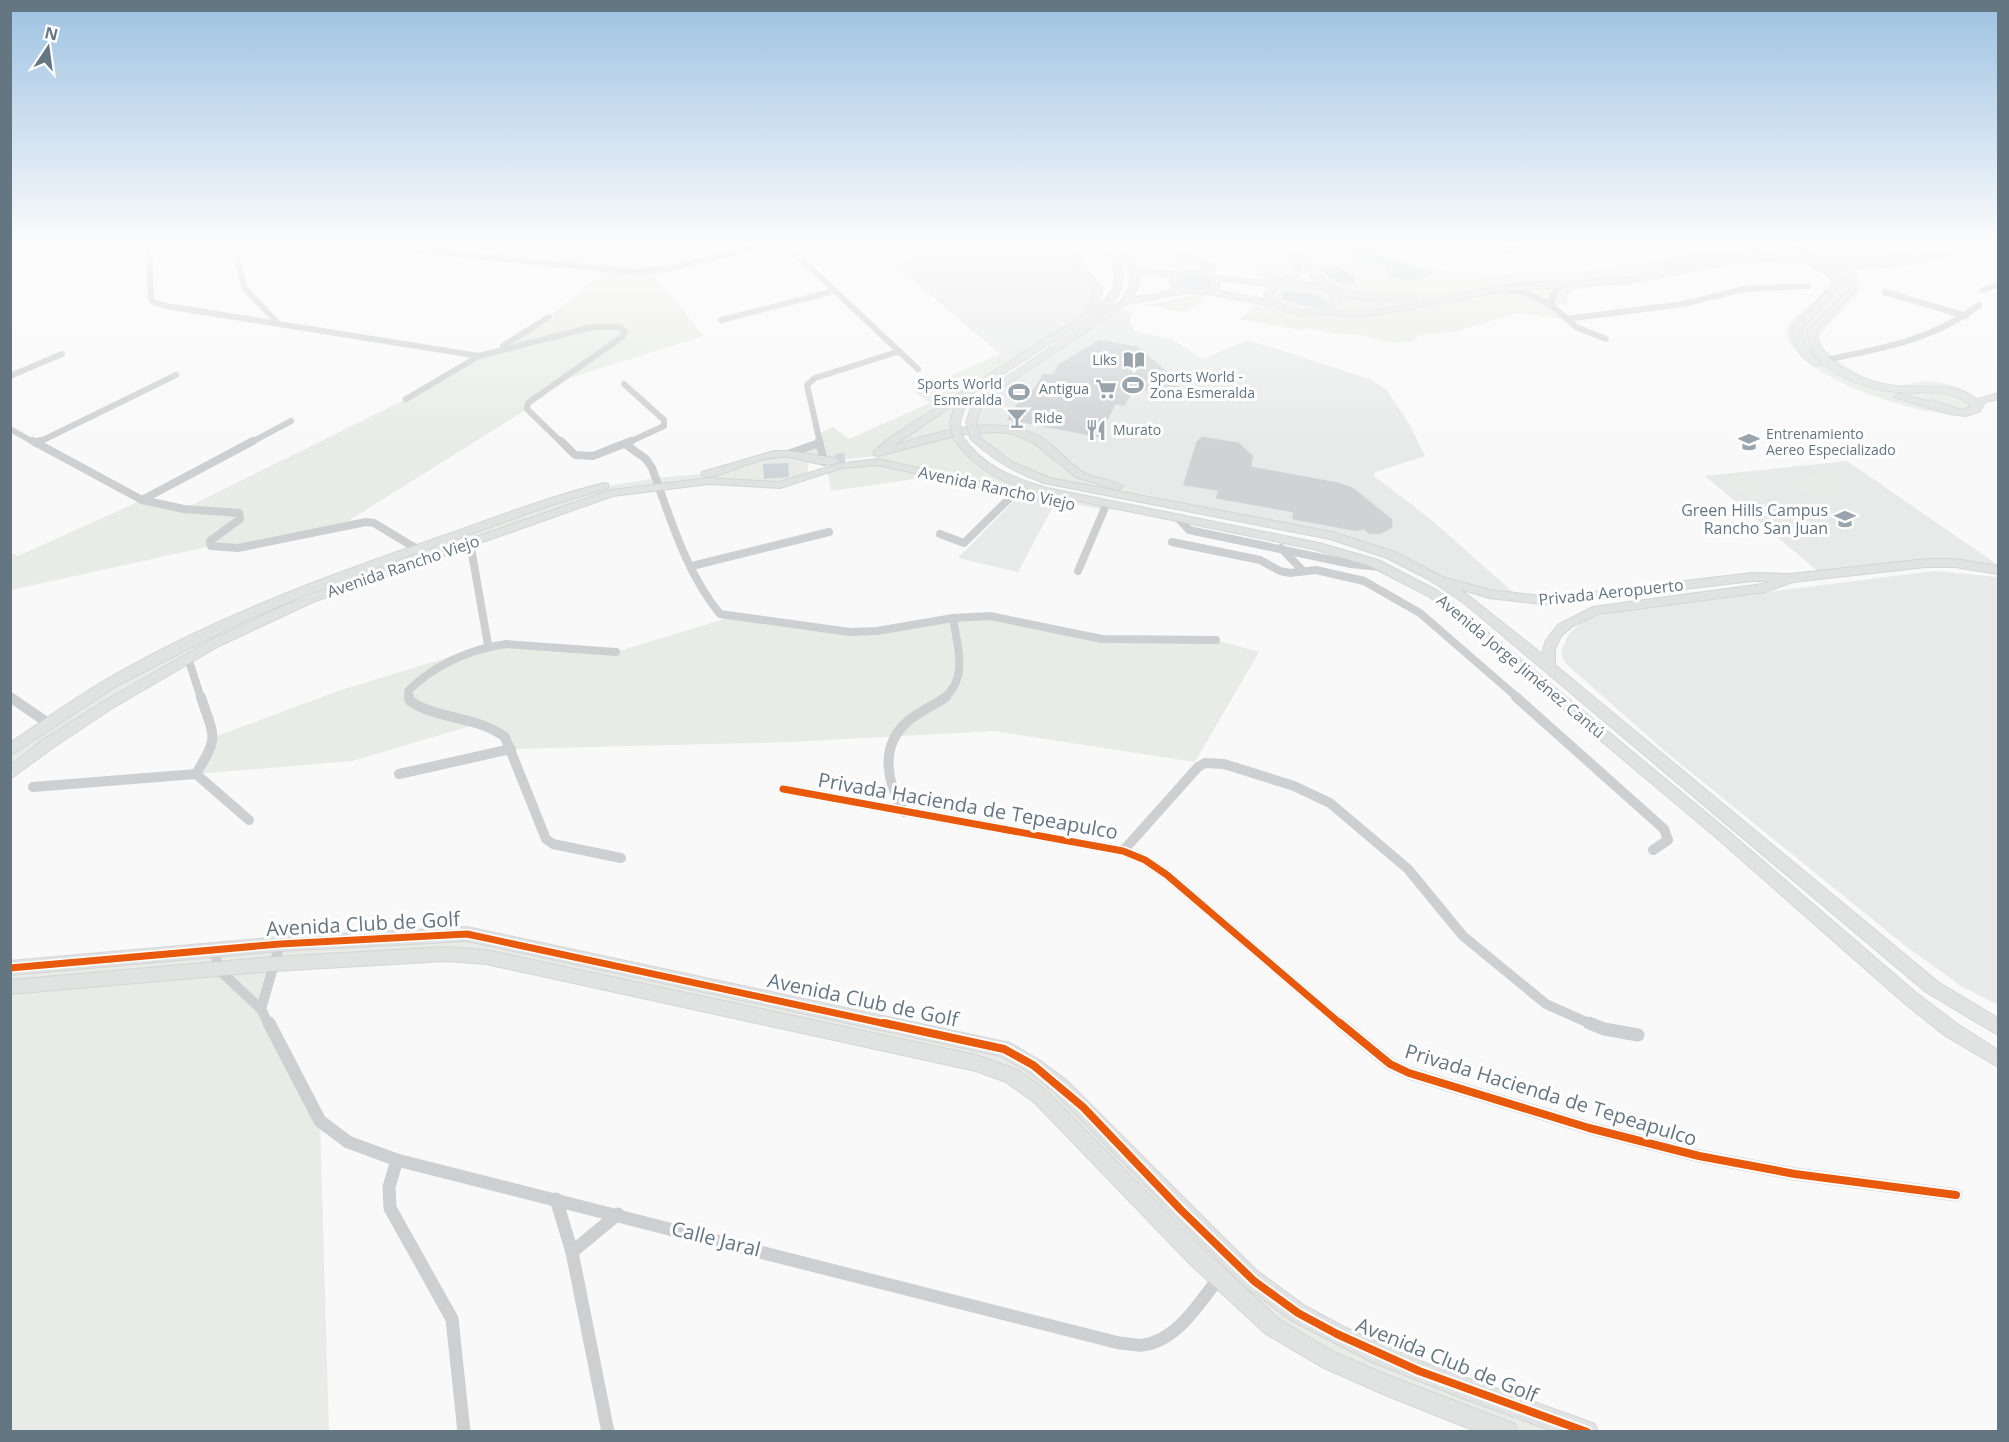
<svg xmlns="http://www.w3.org/2000/svg" width="2009" height="1442" viewBox="0 0 2009 1442" font-family="'Open Sans',sans-serif">
<rect width="100%" height="100%" fill="#f9f9f9"/>
<!-- built -->
<g fill="#e8e9e9">
<polygon points="918,242 1093,242 1081,249 1076,262 1099,288 1089,315 1012,364 901,270"/>
<polygon points="1119,308 1132,312 1129,322 1136,332 1172,339 1202,359 1248,340 1369,379 1386,389 1410,425 1425,456 1375,472 1375,477 1428,517 1522,600 1434,577 1332,536 1210,512 1086,478 971,422 978,402"/>
<polygon points="1847,461 1998,565 1998,570 1955,563 1821,574 1705,476"/>
<polygon points="1021,494 1056,501 1018,572 958,558"/>
<polygon points="1934,571 1998,577 1998,1005 1961,986 1903,944 1666,752 1565,663 1562,656 1562,649 1569,634 1580,624 1598,616 1627,610"/>
</g>
<!-- green -->
<g fill="#e8ebe6">
<polygon points="11,242 109,242 11,256"/>
<polygon points="412,242 725,242 651,272 704,336 553,383 534,397 527,409 337,528 238,548 211,546 11,590 10,552 18,556 142,500 184,509 406,399 479,356 496,351 549,317 606,270 416,249"/>
<polygon points="864,242 971,242 961,259 911,254 901,270"/>
<polygon points="1120,242 1153,242 1203,262 1211,271 1208,276 1135,271 1117,246"/>
<path d="M1220,242h67l11,30 -12,9 39,5 -24,-28 -2,-16h75v3l12,8 31,13 69,9 90,-4 47,-5 34,-6 28,-10 58,-8h44l32,9 23,2 41,-2 29,-9h86v7l-36,3 -47,14 -55,4 -4,4 5,16 -44,48c10,21 51,45 76,47 12,2 24,-5 36,-4 19,1 36,9 52,19l-3,11c-32,18 -212,-40 -189,-88l37,-33 6,-10c-36,-39 -147,-5 -193,3 -19,3 -53,0 -68,10l-5,10 -14,2 14,14 -49,-6 -64,19 -34,3 -6,7 -23,1 -27,-8 -27,-1 -28,-6 -8,2 -62,-11 11,-7 9,-12 17,4 -7,-9 9,-11 -13,-3c-10,-20 -24,-29 -44,-39z"/>
<polygon points="1199,292 1202,292 1205,296 1199,304 1184,312 1145,305 1195,295"/>
<path d="M1000,354l12,10c-35,22 -59,27 -54,74l43,39 133,33h-30l-168,-34 -105,15 -4,-23h19v-2l31,-5 -1,-5 -47,5 -20,-2 -2,16 -43,11 -37,-5 -116,12 -302,106 -121,59 -177,116v-23l80,-55 164,-86 341,-122 60,-10 57,-5 49,-17 29,-3 28,-11 -2,-7 16,-8 16,12 81,-36 -15,-11z"/>
<polygon points="987,430 1022,433 1086,478 1210,512 1026,474 975,437"/>
<polygon points="1742,474 1769,498 1770,498 1751,501 1723,476"/>
<polygon points="1832,475 1851,490 1809,495 1791,480"/>
<polygon points="974,615 1082,635 1216,640 1259,652 1195,762 994,731 790,742 511,749 505,737 481,723 352,761 196,774 214,737 341,690 488,645 616,652 731,617 850,632"/>
<polygon points="467,934 1028,1060 1288,1306 1587,1431 1507,1431 1273,1327 1012,1076 486,957 275,964 261,1009 320,1121 329,1431 11,1431 10,968"/>
</g>
<!-- water -->
<g fill="#ced6d9">
<path d="M1322,242h43l16,14 19,7 34,9c-16,9 -32,13 -49,-1v-4l-27,-7 -8,-5 -34,-4z"/>
<path d="M1337,267l19,9 -2,8c-15,2 -24,-4 -33,-15z"/>
<polygon points="1180,274 1211,277 1211,290 1184,291 1174,279"/>
<path d="M1286,291l32,4 9,8c-12,8 -29,0 -42,-3l-3,-5z"/>
<polygon points="788,463 789,477 764,479 763,464"/>
</g>
<!-- building -->
<g fill="#d0d2d3" stroke="#e8e8e8" stroke-width="1.5">
<polygon points="1099,339 1138,346 1172,375 1168,384 1180,386 1175,396 1134,389 1125,407 1116,405 1099,438 1006,420 1026,388 1033,389 1043,373 1052,374 1058,364"/>
<polygon points="1202,436 1239,442 1254,456 1252,466 1339,482 1353,487 1393,519 1393,528 1380,535 1368,534 1364,530 1357,532 1292,520 1292,513 1215,499 1217,491 1182,486 1196,441"/>
</g>
<g fill="none" stroke-linecap="round" stroke-linejoin="round">
<!-- secondary-tunnel -->
<polyline stroke="#d4d8dc" stroke-width="12" stroke-dasharray="12 6" stroke-linecap="butt" points="836,460 845,459"/>
<defs>
<g id="secondary">
<path d="M1089,242l7,2 -12,8 -4,10 23,26 -5,17c29,-19 15,-41 0,-63h8c17,24 25,36 6,62l-142,91 -3,5 -8,25 -4,1 -5,-3 5,-19 -60,41c43,-13 100,-32 143,-9 17,9 28,25 43,35 13,9 32,7 42,16l-5,3 -42,-13 -42,-34 -21,-9 -17,-2 -38,3 4,1c21,31 51,42 85,52l272,55 59,17 60,31 290,240 187,161 41,31 42,27v17l-54,-32 -41,-33 -185,-163 -288,-242 -60,-31 -57,-17 -268,-55c-38,-9 -70,-23 -92,-56l5,-3 -80,21 -4,-1v-4l18,-15 194,-123 5,-12 3,-13 -22,-26 6,-13z"/>
<path d="M1111,242h8l18,27 44,4 11,-3 14,2v-5l-6,-3 -51,-22h12l52,22 2,7 -2,5c20,1 68,12 81,-4l-11,-30h8l6,15 -2,-15h8l2,16 24,27 8,4 36,7 40,-1 4,3 -4,3 -40,1 -34,-7 2,6 -12,9c64,6 126,-19 188,-26 36,-4 73,-2 109,-6 41,-5 80,-19 121,-21 45,-3 90,8 136,5 39,-3 76,-20 115,-20v4l-30,4 -74,16 -49,1 4,3 7,19 -39,42c1,34 49,51 78,55 26,4 60,-7 81,14l22,-7v6l-13,3 -5,9 -14,5 -16,-2 -56,-17 5,-3 29,7 4,-1 28,10 12,-3c-21,-21 -48,-12 -75,-15 -33,-3 -88,-22 -90,-61l41,-42 -7,-18 -10,-5 -10,-1 13,6 9,12 -41,46c-1,17 9,24 21,35l-8,2c-14,-9 -23,-21 -23,-38l42,-45 -6,-8 -14,-7v-4l-50,-3 -32,2 -105,20 -122,8 -94,18 -47,7 -63,-1 -14,-3 -14,-6 -66,-12 -22,-1 -57,11 -140,93 -5,6 -8,21h-8l-1,-2 7,-20 9,-9 140,-93c17,-25 4,-37 -11,-58zM1297,258l1,2 20,24 -24,-3 8,-9zM1138,274l34,3 -3,5 7,8 -44,8 7,-13zM1192,276l12,1 7,4v5c-12,6 -24,5 -34,-4l2,-3zM1219,281l51,5 -6,9 3,5 -51,-10 3,-3zM1285,285l39,4 6,3 2,8c-16,15 -47,13 -60,-5l2,-5z"/>
<polygon points="1930,242 1943,242 1898,258 1891,256"/>
<polygon points="1751,249 1754,249 1754,253 1709,254 1664,268 1660,265 1708,250"/>
<path d="M975,434l37,28 38,16 282,54 63,20 47,25 48,13 60,7 202,-24 39,1 135,-15h29l43,7v8l-43,-7h-29l-133,15 -28,10 -166,22 -26,12 -12,10 -6,13v16l383,317 60,36v17l-72,-43 -462,-389 -34,-23 -43,-22 -57,-19 -286,-56c-28,-10 -51,-23 -73,-44l-1,-2zM1752,581h19l-8,3 -170,23 -35,18 -12,15 -4,14 -82,-65 29,9 61,7z"/>
<path d="M774,451h16l45,7 5,3c-12,9 -36,-2 -51,-4 -25,-3 -50,13 -74,19l-9,1 -5,-3 1,-2z"/>
<polygon points="877,459 1040,494 1045,497 1040,500 877,465 842,468 780,488 709,484 613,496 313,602 219,646 111,709 51,749 10,779 10,766 41,741 101,703 211,640 305,596 611,490 709,478 779,482 838,464"/>
<path d="M604,483l4,1v4l-56,17 -149,53 -117,45 -57,25 -111,57 -108,71v-13c33,-23 65,-45 99,-65 104,-60 217,-102 331,-141 54,-19 108,-40 164,-54z"/>
<polygon points="467,927 1010,1043 1039,1060 1065,1079 1256,1270 1305,1306 1344,1327 1420,1361 1587,1421 1595,1424 1598,1432 1556,1432 1462,1398 1370,1361 1291,1320 1242,1284 1053,1091 1027,1071 1001,1056 467,941 280,951 10,975 10,961 280,937"/>
<polygon points="445,947 486,950 976,1055 1018,1070 1047,1091 1205,1251 1280,1320 1336,1353 1387,1375 1515,1424 1518,1432 1478,1432 1383,1394 1322,1367 1266,1334 1191,1265 1035,1103 1006,1082 976,1071 486,964 445,961 274,971 10,994 10,980 274,957"/>
</g>
</defs>
<!-- secondary casing -->
<use href="#secondary" stroke="#d5d6d7" stroke-width="2"/>
<!-- street-far3 -->
<g stroke="#cecfd0" stroke-width="6">
<polyline points="232,242 245,289 277,322"/>
<polyline points="412,242 416,249 425,251 634,272 668,269 777,242"/>
<polyline points="783,242 918,369"/>
<polyline points="1751,242 1748,247 1751,251 1769,258"/>
<polyline points="1779,242 1819,258"/>
<polyline points="149,246 151,298 153,302 166,306 479,356 592,327 620,327 625,332 622,337 528,403 527,409 562,443"/>
<polyline points="1469,252 1499,251 1559,242"/>
<polyline points="1505,288 1528,294 1551,305 1576,327 1606,339"/>
<polyline points="1983,290 1998,284"/>
<polyline points="1885,292 1966,316"/>
<polyline points="1551,305 1554,293 1562,284"/>
<polyline points="1566,319 1683,304 1744,289 1808,286"/>
<polyline points="721,320 835,291"/>
<polyline points="503,346 549,317"/>
<path d="M1825,360c56,-11 108,-20 154,-55"/>
<polyline points="10,376 62,354"/>
<polyline points="624,384 664,420 664,426 627,443"/>
<polyline points="406,399 479,356"/>
<polyline points="10,429 35,443"/>
<polyline points="37,443 176,375"/>
<polyline points="250,443 291,421"/>
<polyline points="820,443 807,385 815,378 897,352"/>
</g>
<!-- street-far2 -->
<g stroke="#cecfd0" stroke-width="8">
<polyline points="33,441 142,500 184,509 239,513 240,519 210,541 211,546 238,548 366,522 374,523 417,549"/>
<polyline points="561,441 575,455 593,456 631,441"/>
<polyline points="819,441 824,462"/>
<polyline points="36,443 40,441"/>
<path d="M625,444l21,15 6,9c18,49 34,105 68,146l130,18 27,-1 76,-13 37,-2 112,23 114,1"/>
<polyline points="791,453 819,443"/>
<polyline points="142,500 253,441"/>
<polyline points="1179,519 1189,530 1351,564 1381,567"/>
<polyline points="940,534 964,543 1015,493"/>
<polyline points="470,542 488,645"/>
<polyline points="1172,542 1260,560 1280,571 1290,573 1316,570 1364,581 1420,613 1518,698"/>
<polyline points="1281,548 1303,571"/>
<polyline points="692,566 829,532"/>
<polyline points="1078,571 1104,510"/>
<polyline points="188,658 201,698"/>
<path d="M409,698l-1,-7c26,-26 62,-42 98,-47l110,8"/>
<path d="M944,698c25,-20 13,-53 9,-80"/>
</g>
<!-- street-far1 -->
<g stroke="#cecfd0" stroke-width="10">
<polyline points="10,697 48,723"/>
<path d="M409,697l1,4c28,19 64,14 95,36l41,102 7,5 68,14"/>
<polyline points="1516,697 1664,829 1668,840 1653,850"/>
<polyline points="196,774 249,820"/>
<polyline points="399,774 511,749"/>
<path d="M33,787l163,-13c24,-39 18,-36 5,-77"/>
<polyline points="783,789 1123,851 1145,860 1167,875 1342,1025"/>
<path d="M904,812c-17,-29 -25,-65 3,-90 11,-10 26,-16 39,-25"/>
<polyline points="1123,851 1198,767 1205,763 1224,764 1294,786 1330,803 1408,869 1463,936 1546,1004 1593,1025"/>
<polyline points="215,950 218,969 261,1009 269,1025"/>
<polyline points="261,1009 280,944"/>
</g>
<!-- street -->
<g stroke="#cecfd0" stroke-width="13">
<path d="M269,1023l51,98 28,21 49,18 722,183c8,0 16,3 24,2 34,-4 56,-42 76,-67"/>
<polyline points="1340,1023 1390,1064 1409,1073 1589,1128 1699,1156 1795,1174 1956,1195"/>
<polyline points="1589,1023 1604,1029 1638,1035"/>
<polyline points="397,1160 389,1187 390,1208 452,1319 464,1432"/>
<polyline points="556,1199 572,1252 608,1432"/>
<polyline points="572,1252 618,1214"/>
</g>
<!-- secondary -->
<use href="#secondary" fill="#e1e2e2" fill-rule="evenodd"/>
<defs>
<g id="secondary-bridge">
<polyline points="971,422 975,437"/>
<polyline points="955,423 958,438"/>
</g>
</defs>
<!-- secondary-bridge casing -->
<use href="#secondary-bridge" stroke="#d5d6d7" stroke-width="11" stroke-linecap="butt"/>
<!-- secondary-bridge -->
<use href="#secondary-bridge" stroke="#e1e2e2" stroke-width="9"/>
<defs>
<g id="cycleway-far1">
<polyline points="783,789 1123,851 1145,860 1167,875 1342,1025"/>
<polyline points="10,968 280,944 467,934 891,1025"/>
</g>
<g id="cycleway">
<polyline points="884,1023 1004,1049 1033,1065 1083,1107 1181,1210 1254,1281 1298,1313 1337,1334 1419,1371 1587,1432"/>
<polyline points="1340,1023 1390,1064 1409,1073 1589,1128 1699,1156 1795,1174 1956,1195"/>
</g>
</defs>
<!-- cycleway-far1 casing -->
<use href="#cycleway-far1" stroke="#fff" stroke-width="10"/>
<!-- cycleway casing -->
<use href="#cycleway" stroke="#fff" stroke-width="12"/>
<!-- cycleway-far1 -->
<use href="#cycleway-far1" stroke="#e8590c" stroke-width="7"/>
<!-- cycleway -->
<use href="#cycleway" stroke="#e8590c" stroke-width="8"/>
</g>
<!-- sky -->
<linearGradient id="sky" x2="0" y2="1"><stop stop-color="#9dc2e2"/><stop offset="0.55" stop-color="#fcfcfc"/><stop offset="1" stop-color="#fcfcfc" stop-opacity="0"/></linearGradient>
<rect width="2009" height="444" fill="url(#sky)"/>
<!-- icons -->
<defs>
<symbol id="library-bare" viewBox="-9 -9 18 18"><path d="M-6-4Q-3-5.5-.7-3.5V5Q-3 3-6 4ZM6-4Q3-5.5 .7-3.5V5Q3 3 6 4Z" fill="#99a4ac" stroke="#fff" stroke-width="2.5" paint-order="stroke"/></symbol>
<symbol id="stadium-bare" viewBox="-9 -9 18 18"><path d="M0-5a6.5 5 0 1 0 0 10a6.5 5 0 1 0 0-10ZM-3.5-1.8h7v3.6h-7Z" fill="#99a4ac" stroke="#fff" stroke-width="2.5" paint-order="stroke"/></symbol>
<symbol id="supermarket-bare" viewBox="-9 -9 18 18"><path d="M-6-5.5h2.5l.6 2H6L4.5 2H-2.5L-4.4-4H-6ZM-1.5 3.2a1.3 1.3 0 1 0 .1 0ZM3 3.2a1.3 1.3 0 1 0 .1 0Z" fill="#99a4ac" stroke="#fff" stroke-width="2.5" paint-order="stroke"/></symbol>
<symbol id="bar-bare" viewBox="-9 -9 18 18"><path d="M-6-5H6L.8 .8V4.5H3.5V6h-7V4.5H-.8V.8Z" fill="#99a4ac" stroke="#fff" stroke-width="2.5" paint-order="stroke"/></symbol>
<symbol id="restaurant-bare" viewBox="-9 -9 18 18"><path d="M-5-6h1v4h1v-4h1v4h1v-4h1v5L-1.5 .5V6h-2V.5L-5-1ZM5-6V6H3V1.5H1.5Q1.5-4 5-6Z" fill="#99a4ac" stroke="#fff" stroke-width="2.5" paint-order="stroke"/></symbol>
<symbol id="university-bare" viewBox="-9 -9 18 18"><path d="M0-5L7-2L0 1L-7-2ZM-4 1L0 2.5L4 1V4Q0 6-4 4Z" fill="#99a4ac" stroke="#fff" stroke-width="2.5" paint-order="stroke"/></symbol>
<symbol id="school-bare" viewBox="-9 -9 18 18"><path d="M0-5L7-2L0 1L-7-2ZM-4 1L0 2.5L4 1V4Q0 6-4 4Z" fill="#99a4ac" stroke="#fff" stroke-width="2.5" paint-order="stroke"/></symbol>
</defs>
<g fill-rule="evenodd">
<use href="#library-bare" x="1119" y="345" width="30" height="30"/>
<use href="#stadium-bare" x="1118" y="370" width="30" height="30"/>
<use href="#supermarket-bare" x="1091" y="374" width="30" height="30"/>
<use href="#stadium-bare" x="1004" y="377" width="30" height="30"/>
<use href="#bar-bare" x="1002" y="403" width="30" height="30"/>
<use href="#restaurant-bare" x="1081" y="415" width="30" height="30"/>
<use href="#university-bare" x="1734" y="427" width="30" height="30"/>
<use href="#school-bare" x="1830" y="504" width="30" height="30"/>
</g>
<g text-anchor="middle" stroke-width="6" stroke-linejoin="round" paint-order="stroke">
<!-- far-poi labels -->
<g font-size="14" fill="#657683" stroke="#fff" text-anchor="start">
<text x="1117" y="365" text-anchor="end">Liks</text>
<text x="1150" y="382">Sports World -<tspan x="1150" dy="16">Zona Esmeralda</tspan></text>
<text x="1002" y="389" text-anchor="end">Sports World<tspan x="1002" dy="16">Esmeralda</tspan></text>
<text x="1089" y="394" text-anchor="end">Antigua</text>
<text x="1034" y="423">Ride</text>
<text x="1113" y="435">Murato</text>
<text x="1766" y="439">Entrenamiento<tspan x="1766" dy="16">Aereo Especializado</tspan></text>
</g>
<!-- street labels -->
<g font-size="16" fill="#657683" stroke="#fff">
<text transform="translate(997 488) rotate(12)" y="6">Avenida Rancho Viejo</text>
<text transform="translate(403 566) rotate(-19)" y="6">Avenida Rancho Viejo</text>
<text transform="translate(1611 592) rotate(-6)" y="6">Privada Aeropuerto</text>
<text transform="translate(1521 666) rotate(40)" y="6">Avenida Jorge Jiménez Cantú</text>
</g>
<!-- poi labels -->
<g font-size="16" fill="#657683" stroke="#fff" text-anchor="end">
<text x="1828" y="516">Green Hills Campus<tspan x="1828" dy="18">Rancho San Juan</tspan></text>
</g>
<!-- near-street labels -->
<g font-size="20" fill="#657683" stroke="#fff">
<text transform="translate(968 806) rotate(10)" y="7">Privada Hacienda de Tepeapulco</text>
<text transform="translate(363 924) rotate(-3)" y="7">Avenida Club de Golf</text>
<text transform="translate(863 1000) rotate(12)" y="7">Avenida Club de Golf</text>
<text transform="translate(1551 1095) rotate(17)" y="7">Privada Hacienda de Tepeapulco</text>
<text transform="translate(716 1239) rotate(14)" y="7">Calle Jaral</text>
<text transform="translate(1447 1360) rotate(22)" y="7">Avenida Club de Golf</text>
</g>
</g>
<!-- border -->
<rect width="2009" height="1442" fill="none" stroke="#657683" stroke-width="24"/>
<!-- north arrow -->
<g transform="translate(48 48) rotate(13)" stroke="#ffffff" stroke-width="4.5" paint-order="stroke">
<path d="M0-4.5L10 22L0 15L-10 22Z" fill="#657683"/>
<text y="-9" font-size="16" font-weight="bold" text-anchor="middle" fill="#657683">N</text>
</g>
</svg>
